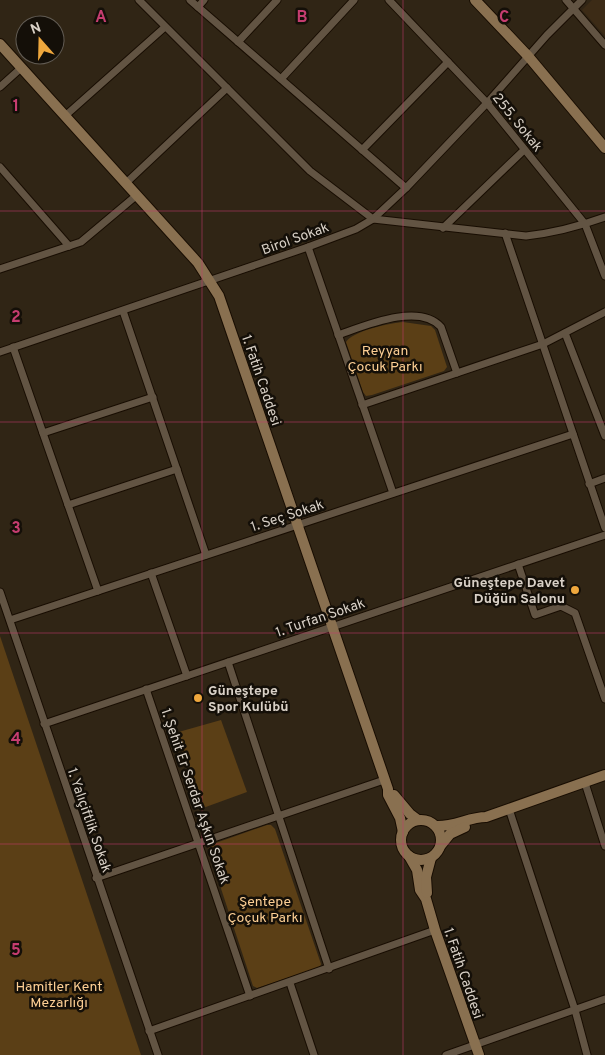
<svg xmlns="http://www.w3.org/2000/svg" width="605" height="1055" viewBox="0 0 605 1055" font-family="Overpass,sans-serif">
<rect width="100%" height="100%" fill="#302515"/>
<!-- built -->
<polygon fill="#3c2b16" points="592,0 605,0 605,36 582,10"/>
<!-- green -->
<g fill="#5b3f16">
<path d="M403,322l28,4 4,4 12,37 -3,4 -72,24 -6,1 -3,-4 -17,-50c6,-11 45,-19 57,-20z"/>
<polygon points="0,636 141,1055 0,1055"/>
<polygon points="221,720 247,792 203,808 175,733"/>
<polygon points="267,825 271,825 275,829 321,964 320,967 257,988 253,986 208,849 210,845"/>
</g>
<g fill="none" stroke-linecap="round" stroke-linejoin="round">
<defs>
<g id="street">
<polyline points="139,0 310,171 373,219 406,188 487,103 547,35 582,0"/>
<polyline points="190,0 406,188"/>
<polyline points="389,0 487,103 585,224 605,276"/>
<polyline points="566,0 605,45"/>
<polyline points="198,7 204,0"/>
<polyline points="238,42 277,0"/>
<polyline points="281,79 354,0"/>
<polyline points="0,87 21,68"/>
<polyline points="65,116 165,27"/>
<polyline points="362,150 448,62"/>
<polyline points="0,167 69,246"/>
<polyline points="126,183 227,88"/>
<polyline points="443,228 524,150"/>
<polyline points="505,233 605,528"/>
<polyline points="308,247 393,493"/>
<polyline points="0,269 81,242 137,195"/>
<polyline points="123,311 206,555"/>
<polyline points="565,333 605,436"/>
<path d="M338,335c26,-9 81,-33 103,-8l16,46"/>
<polyline points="13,347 98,591"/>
<path d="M0,352l308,-105 48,-18 17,-10 153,17c26,-3 54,-10 79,-19"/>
<polyline points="362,405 543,344 605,312"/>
<polyline points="43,433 153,397"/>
<polyline points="589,484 605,478"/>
<polyline points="68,505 177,469"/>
<polyline points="518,564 535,615 561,606 575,613 605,699"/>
<polyline points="151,573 187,676"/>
<polyline points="0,592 158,1055"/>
<polyline points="10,620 573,434"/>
<polyline points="228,662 329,969"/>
<polyline points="146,689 250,996"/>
<polyline points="44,724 605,535"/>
<polyline points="585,783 605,846"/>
<polyline points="509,809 575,1010 587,1055"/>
<polyline points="96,878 384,780"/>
<polyline points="290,983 314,1055"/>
<polyline points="149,1031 435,930"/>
<polyline points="446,1055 605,999"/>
</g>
<g id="secondary">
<polyline points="475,0 528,56 605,148"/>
<polyline points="0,44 198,263 219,296 388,789 388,795 400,818 403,832"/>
<polyline points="394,795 410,814 418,820"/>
<circle cx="421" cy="840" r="20"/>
<path d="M436,826c18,1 33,-9 50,-9l119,-42"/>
<polyline points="441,845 450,834 465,827"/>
<polyline points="409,856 417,870 420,890 426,899 435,930 479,1055"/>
<polyline points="427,893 426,877 431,858"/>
</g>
</defs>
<!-- street casing -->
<use href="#street" stroke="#180d02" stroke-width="9"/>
<!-- secondary casing -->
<use href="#secondary" stroke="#180d02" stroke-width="12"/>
<!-- street -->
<use href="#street" stroke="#625443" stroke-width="7"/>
<!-- secondary -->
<use href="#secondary" stroke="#897050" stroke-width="10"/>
</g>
<!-- grid -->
<path fill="none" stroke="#c63d70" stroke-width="1" stroke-opacity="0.55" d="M202,0v1055M403,0v1055M0,211h605M0,422h605M0,633h605M0,844h605"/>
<!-- markers -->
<g fill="#eea73d" stroke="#140f08" stroke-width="2">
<circle cx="575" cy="590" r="5"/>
<circle cx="198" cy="698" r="5"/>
</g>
<g text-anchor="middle" stroke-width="5" stroke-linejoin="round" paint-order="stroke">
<!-- street labels -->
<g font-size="14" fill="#d8d0c6" stroke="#140f08">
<text transform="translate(518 122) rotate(51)" y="5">255. Sokak</text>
<text transform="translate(295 238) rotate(-20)" y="5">Birol Sokak</text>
<text transform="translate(262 380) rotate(71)" y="5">1. Fatih Caddesi</text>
<text transform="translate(287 515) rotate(-18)" y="5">1. Seç Sokak</text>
<text transform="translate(320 617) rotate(-19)" y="5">1. Turfan Sokak</text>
<text transform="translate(196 796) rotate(71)" y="5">1. Şehit Er Serdar Aşkın Sokak</text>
<text transform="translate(90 820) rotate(71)" y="5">1. Yalıçiftlik Sokak</text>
<text transform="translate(464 973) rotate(71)" y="5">1. Fatih Caddesi</text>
</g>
<!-- park labels -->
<g font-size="14" fill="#fdcf94" stroke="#140f08">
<text x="385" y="355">Reyyan<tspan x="385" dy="16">Çocuk Parkı</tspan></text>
<text x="265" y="906">Şentepe<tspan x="265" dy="16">Çoçuk Parkı</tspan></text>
<text x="59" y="991">Hamitler Kent<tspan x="59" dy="16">Mezarlığı</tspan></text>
</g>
<!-- poi labels -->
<g font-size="14" font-weight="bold" fill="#d8d0c6" stroke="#140f08" text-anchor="end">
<text x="565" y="587">Güneştepe Davet<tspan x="565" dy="16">Düğün Salonu</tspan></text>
<text x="208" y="695" text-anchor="start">Güneştepe<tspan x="208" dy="16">Spor Kulübü</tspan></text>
</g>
</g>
<g font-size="16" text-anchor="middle" font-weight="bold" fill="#c63d70" stroke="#140f08" stroke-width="5" stroke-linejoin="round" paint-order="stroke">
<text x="101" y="22">A</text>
<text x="302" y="22">B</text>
<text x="504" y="22">C</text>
<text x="16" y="111">1</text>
<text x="16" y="322">2</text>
<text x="16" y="533">3</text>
<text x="16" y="744">4</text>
<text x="16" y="955">5</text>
</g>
<!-- north arrow -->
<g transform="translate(40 40) rotate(340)"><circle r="24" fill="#140f08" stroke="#625c54"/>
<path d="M0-4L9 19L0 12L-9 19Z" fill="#eea73d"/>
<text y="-8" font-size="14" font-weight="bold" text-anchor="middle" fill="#d8d0c6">N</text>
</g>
</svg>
